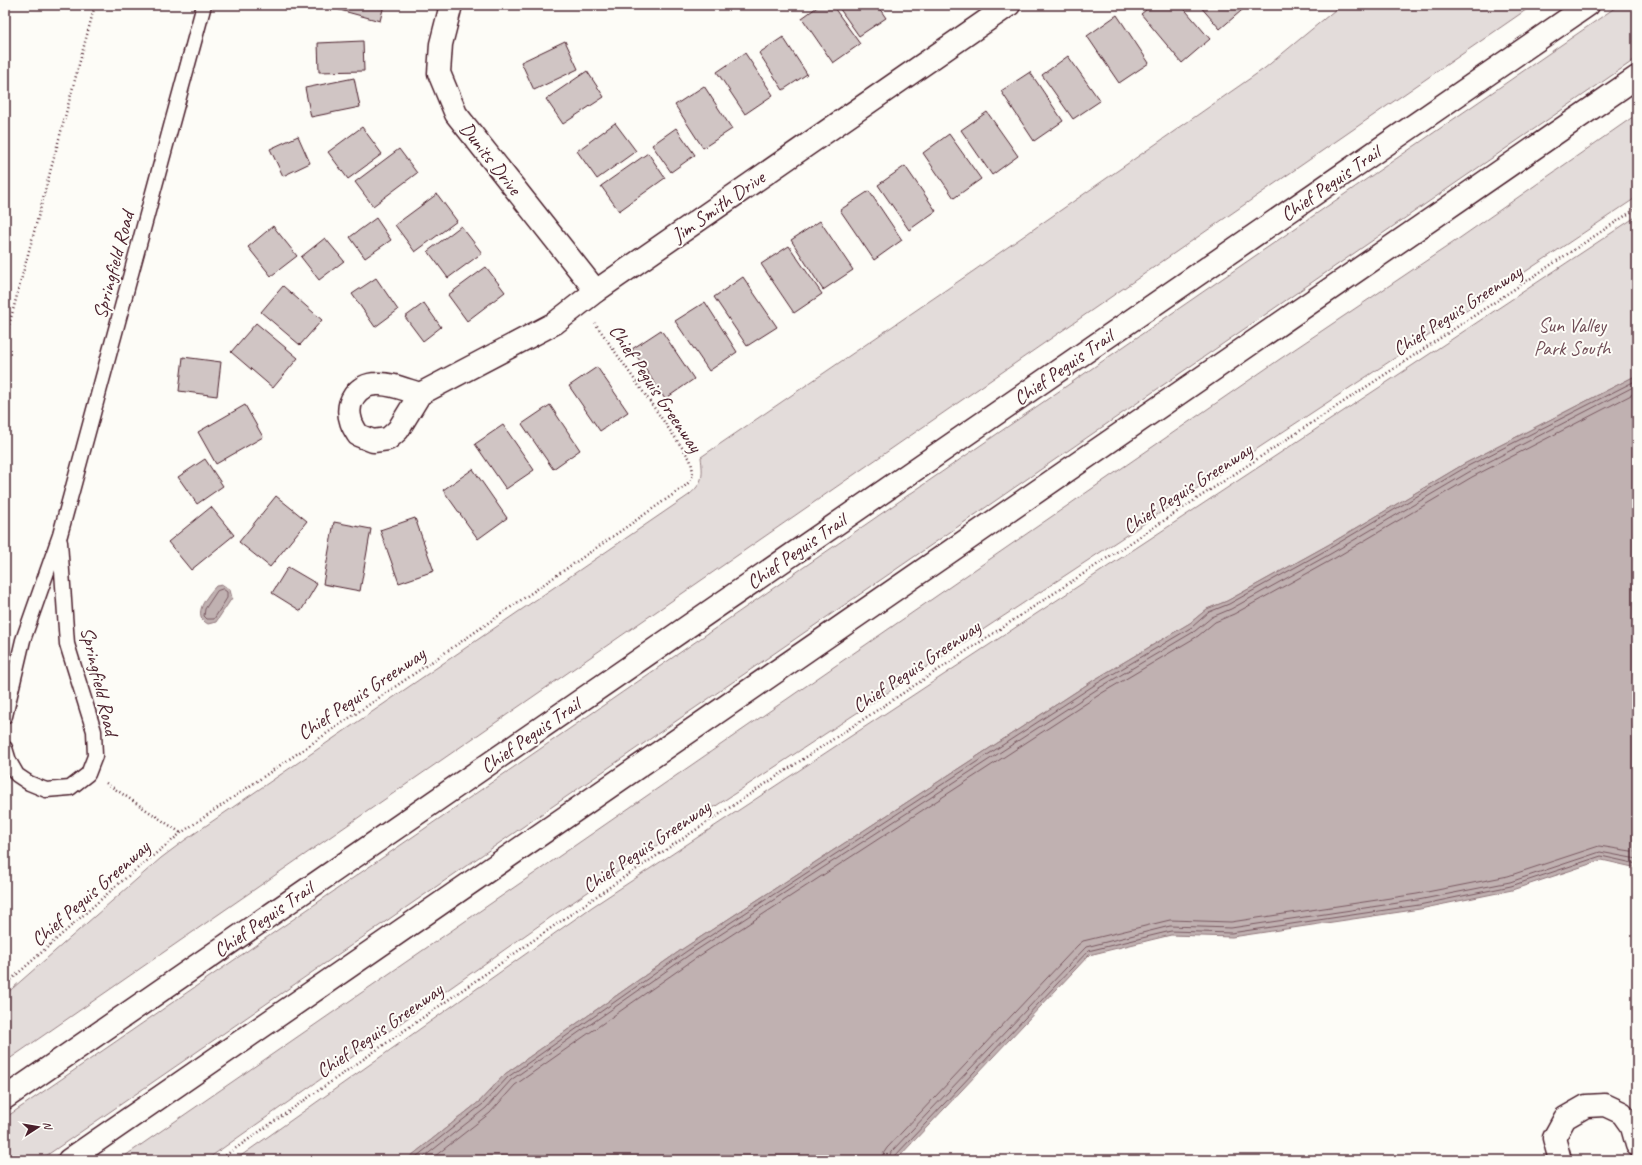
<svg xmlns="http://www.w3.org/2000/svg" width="1642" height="1165" viewBox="0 0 1642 1165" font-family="Caveat,sans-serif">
<rect width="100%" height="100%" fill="#fdfcf7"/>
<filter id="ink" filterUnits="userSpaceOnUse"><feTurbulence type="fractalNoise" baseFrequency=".025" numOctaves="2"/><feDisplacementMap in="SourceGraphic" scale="8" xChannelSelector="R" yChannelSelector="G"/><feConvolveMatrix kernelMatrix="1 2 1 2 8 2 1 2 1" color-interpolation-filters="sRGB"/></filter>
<g filter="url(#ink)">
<!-- green -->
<g fill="#e3dcda" stroke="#967e82">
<path d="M1341,5h192l-1528,1057v-67l156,-137 24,-18 504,-345c15,-13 14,-20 12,-38l271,-185 293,-204z"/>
<polygon points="1619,5 1637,5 1637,58 40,1160 5,1160 5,1118"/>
<polygon points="1637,114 1637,197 1510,282 690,823 551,917 206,1160 119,1160 1280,359 1457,240"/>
<polygon points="1637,216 1637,375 1464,464 1328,545 1227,601 1207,609 1190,623 1094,680 684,948 505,1074 480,1101 406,1160 235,1160 592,907 1383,385"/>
</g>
<!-- water -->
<g fill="#c0b1b1" stroke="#91777b">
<polygon points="1637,375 1637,868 1602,860 1512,890 1420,909 1232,937 1171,935 1089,955 896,1160 406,1160 480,1101 505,1074 684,948 1094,680 1190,623 1207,609 1227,601 1328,545 1464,464"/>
<path d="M223,585l7,5 2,8 -16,24 -8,2c-17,-9 -1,-28 8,-38z"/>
</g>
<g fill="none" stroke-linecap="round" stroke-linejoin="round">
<!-- shore -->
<g stroke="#795961" stroke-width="1">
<polygon points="223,589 227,592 227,598 214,619 207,619 204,616 205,609 217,591"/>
<polyline points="412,1160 483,1104 508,1077 687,951 1096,684 1192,627 1209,612 1229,604 1330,548 1466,467 1637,380"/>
<polyline points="420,1160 486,1108 511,1080 689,955 1099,688 1195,631 1212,617 1231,609 1332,553 1469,472 1637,385"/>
<polyline points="430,1160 490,1113 515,1085 693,960 1102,693 1198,636 1215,622 1234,614 1335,558 1472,477 1637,392"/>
<polyline points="882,1160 883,1154 887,1148 1078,945 1083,941 1170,920 1231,922 1417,894 1508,876 1599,846 1637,852"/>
<polyline points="888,1160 891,1152 1086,947 1170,926 1231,928 1418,900 1510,882 1600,852 1637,859"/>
<polyline points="894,1160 895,1156 1088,951 1171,931 1231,933 1419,905 1511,886 1601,856 1637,864"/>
</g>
</g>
<!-- building -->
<g fill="#d0c5c4" stroke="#4a1f2b">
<polygon points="337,5 384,5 380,21 336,9"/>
<polygon points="820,5 832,5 860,44 833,63 802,18"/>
<polygon points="837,5 877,5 886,18 859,36"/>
<polygon points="1152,5 1181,5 1210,39 1182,63 1141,14"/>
<polygon points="1199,5 1248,5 1220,29"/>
<polygon points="1117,15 1149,63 1119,83 1087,36"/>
<polygon points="783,37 807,74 783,90 759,53"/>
<polygon points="363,41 364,71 319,72 318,43"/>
<polygon points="565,41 578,69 534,90 521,62"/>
<polygon points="745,53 773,95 745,114 717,72"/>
<polygon points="1068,56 1100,101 1073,119 1042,75"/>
<polygon points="587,71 604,97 563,124 546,99"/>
<polygon points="1030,72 1063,121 1034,141 1001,91"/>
<polygon points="354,78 360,107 311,117 305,88"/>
<polygon points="704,86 732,129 703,148 675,105"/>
<polygon points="987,112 1018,156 992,175 961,130"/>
<polygon points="615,123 636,151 597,179 577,151"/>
<polygon points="362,127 382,154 348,179 328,152"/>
<polygon points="676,128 695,155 671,172 652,145"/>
<polygon points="949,134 981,179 954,198 923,153"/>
<polygon points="298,136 310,163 283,176 270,149"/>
<polygon points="399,149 417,173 373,206 355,182"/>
<polygon points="648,153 665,178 619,211 601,186"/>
<polygon points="905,166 936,211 909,230 878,185"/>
<polygon points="869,191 902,240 874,260 840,210"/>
<polygon points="437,194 457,221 415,252 395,225"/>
<polygon points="376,218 391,240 365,258 350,237"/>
<polygon points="820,221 853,270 823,290 791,240"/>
<polygon points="273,226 297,256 271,276 248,247"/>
<polygon points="461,226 482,253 448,278 428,251"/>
<polygon points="325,238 344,261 319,280 301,257"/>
<polygon points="789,246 822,294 794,313 761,264"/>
<polygon points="486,267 505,292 467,321 448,295"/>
<polygon points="743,277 777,327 747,346 714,297"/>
<polygon points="376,278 398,310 375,327 352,294"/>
<polygon points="283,286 322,320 300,345 261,312"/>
<polygon points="705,302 737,352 709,371 675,321"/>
<polygon points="424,303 441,327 423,341 405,317"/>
<polygon points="256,323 298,358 273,388 231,352"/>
<polygon points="661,330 694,379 665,399 632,349"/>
<polygon points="183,357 221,362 217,396 179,391"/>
<polygon points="597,367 628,412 600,431 569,386"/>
<polygon points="245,405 263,437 216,464 198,432"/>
<polygon points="550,405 580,450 553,469 522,424"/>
<polygon points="503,425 534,470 506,489 475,444"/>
<polygon points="205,459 223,486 197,504 178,477"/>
<polygon points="473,469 507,518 478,539 443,490"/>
<polygon points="276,496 307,521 270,567 239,542"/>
<polygon points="211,507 234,535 191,570 168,542"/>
<polygon points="415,518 434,571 399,583 380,530"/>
<polygon points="334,522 371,529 360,591 323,584"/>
<polygon points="288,567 317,584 301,611 272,593"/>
</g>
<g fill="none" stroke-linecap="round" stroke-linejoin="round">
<defs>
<g id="lane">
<polyline points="5,716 23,640 60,535 204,5"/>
<polyline points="5,748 9,761 17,775 29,783 46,790 70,788 88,774 95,756 94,731 67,644 60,542"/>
</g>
<g id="street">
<polyline points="451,5 441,44 439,73 456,114 596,291"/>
<path d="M420,394c-14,-4 -29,-11 -43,-10 -20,0 -32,19 -26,37 1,5 5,10 7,14l15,6 15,-2 10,-9 22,-36 135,-71 41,-32 413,-286"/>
<polyline points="1560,1160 1554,1138 1565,1118 1586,1106 1605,1105 1622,1113 1632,1127 1637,1145"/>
</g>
<g id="primary">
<polyline points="5,1098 1588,5"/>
<polyline points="69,1160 1637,77"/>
</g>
</defs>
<!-- lane casing -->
<use href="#lane" stroke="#4a1f2b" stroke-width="17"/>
<!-- street casing -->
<use href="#street" stroke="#4a1f2b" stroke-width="25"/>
<!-- primary casing -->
<use href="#primary" stroke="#4a1f2b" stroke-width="25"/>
<!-- path -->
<g stroke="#4a1f2b" stroke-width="2.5" stroke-dasharray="1 3" stroke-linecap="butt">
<polyline points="5,340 95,5"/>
<polyline points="106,783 181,833"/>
<path d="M5,985l111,-99 65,-53 284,-194 219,-152c11,-10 10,-14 6,-28l-95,-136"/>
<polyline points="219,1160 614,884 1637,208"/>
</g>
<!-- lane -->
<use href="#lane" stroke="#fdfcf7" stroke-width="14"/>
<!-- street -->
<use href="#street" stroke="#fdfcf7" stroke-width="22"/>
<!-- primary -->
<use href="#primary" stroke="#fdfcf7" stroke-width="22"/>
</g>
</g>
<g text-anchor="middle" stroke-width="4" stroke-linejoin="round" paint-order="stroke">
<!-- street labels -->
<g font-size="20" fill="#4a1f2b" stroke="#fdfcf7">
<text transform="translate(491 158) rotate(52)" y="7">Dunits Drive</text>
<text transform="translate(1330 183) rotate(-35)" y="7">Chief Peguis Trail</text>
<text transform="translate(718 206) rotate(-35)" y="7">Jim Smith Drive</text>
<text transform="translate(113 265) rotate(-75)" y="7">Springfield Road</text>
<text transform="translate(1457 310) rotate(-33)" y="7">Chief Peguis Greenway</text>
<text transform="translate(1063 367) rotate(-35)" y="7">Chief Peguis Trail</text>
<text transform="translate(656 388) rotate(56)" y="7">Chief Peguis Greenway</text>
<text transform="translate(1187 488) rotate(-33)" y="7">Chief Peguis Greenway</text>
<text transform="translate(796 551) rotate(-35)" y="7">Chief Peguis Trail</text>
<text transform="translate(916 666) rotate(-34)" y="7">Chief Peguis Greenway</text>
<text transform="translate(100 681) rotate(77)" y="7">Springfield Road</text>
<text transform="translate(361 693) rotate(-34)" y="7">Chief Peguis Greenway</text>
<text transform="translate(530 735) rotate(-35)" y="7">Chief Peguis Trail</text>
<text transform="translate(646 846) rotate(-34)" y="7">Chief Peguis Greenway</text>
<text transform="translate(90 893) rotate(-41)" y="7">Chief Peguis Greenway</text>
<text transform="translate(263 919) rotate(-35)" y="7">Chief Peguis Trail</text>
<text transform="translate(379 1030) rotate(-35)" y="7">Chief Peguis Greenway</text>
</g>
<!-- park labels -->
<g font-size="20" fill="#704e57" stroke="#fdfcf7">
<text x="1572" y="332">Sun Valley<tspan x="1572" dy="23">Park South</tspan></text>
</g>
</g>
<!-- margin -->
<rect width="1642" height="1165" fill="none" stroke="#fdfcf7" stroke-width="20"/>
<rect x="10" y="10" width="1622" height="1145" fill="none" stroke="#4a1f2b" stroke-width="1.5" filter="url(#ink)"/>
<!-- north arrow -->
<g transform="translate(38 1127) rotate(78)" stroke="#fdfcf7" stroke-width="3" paint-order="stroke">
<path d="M0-3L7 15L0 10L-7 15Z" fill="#4a1f2b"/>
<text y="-6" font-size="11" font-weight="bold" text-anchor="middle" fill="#4a1f2b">N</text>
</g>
</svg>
